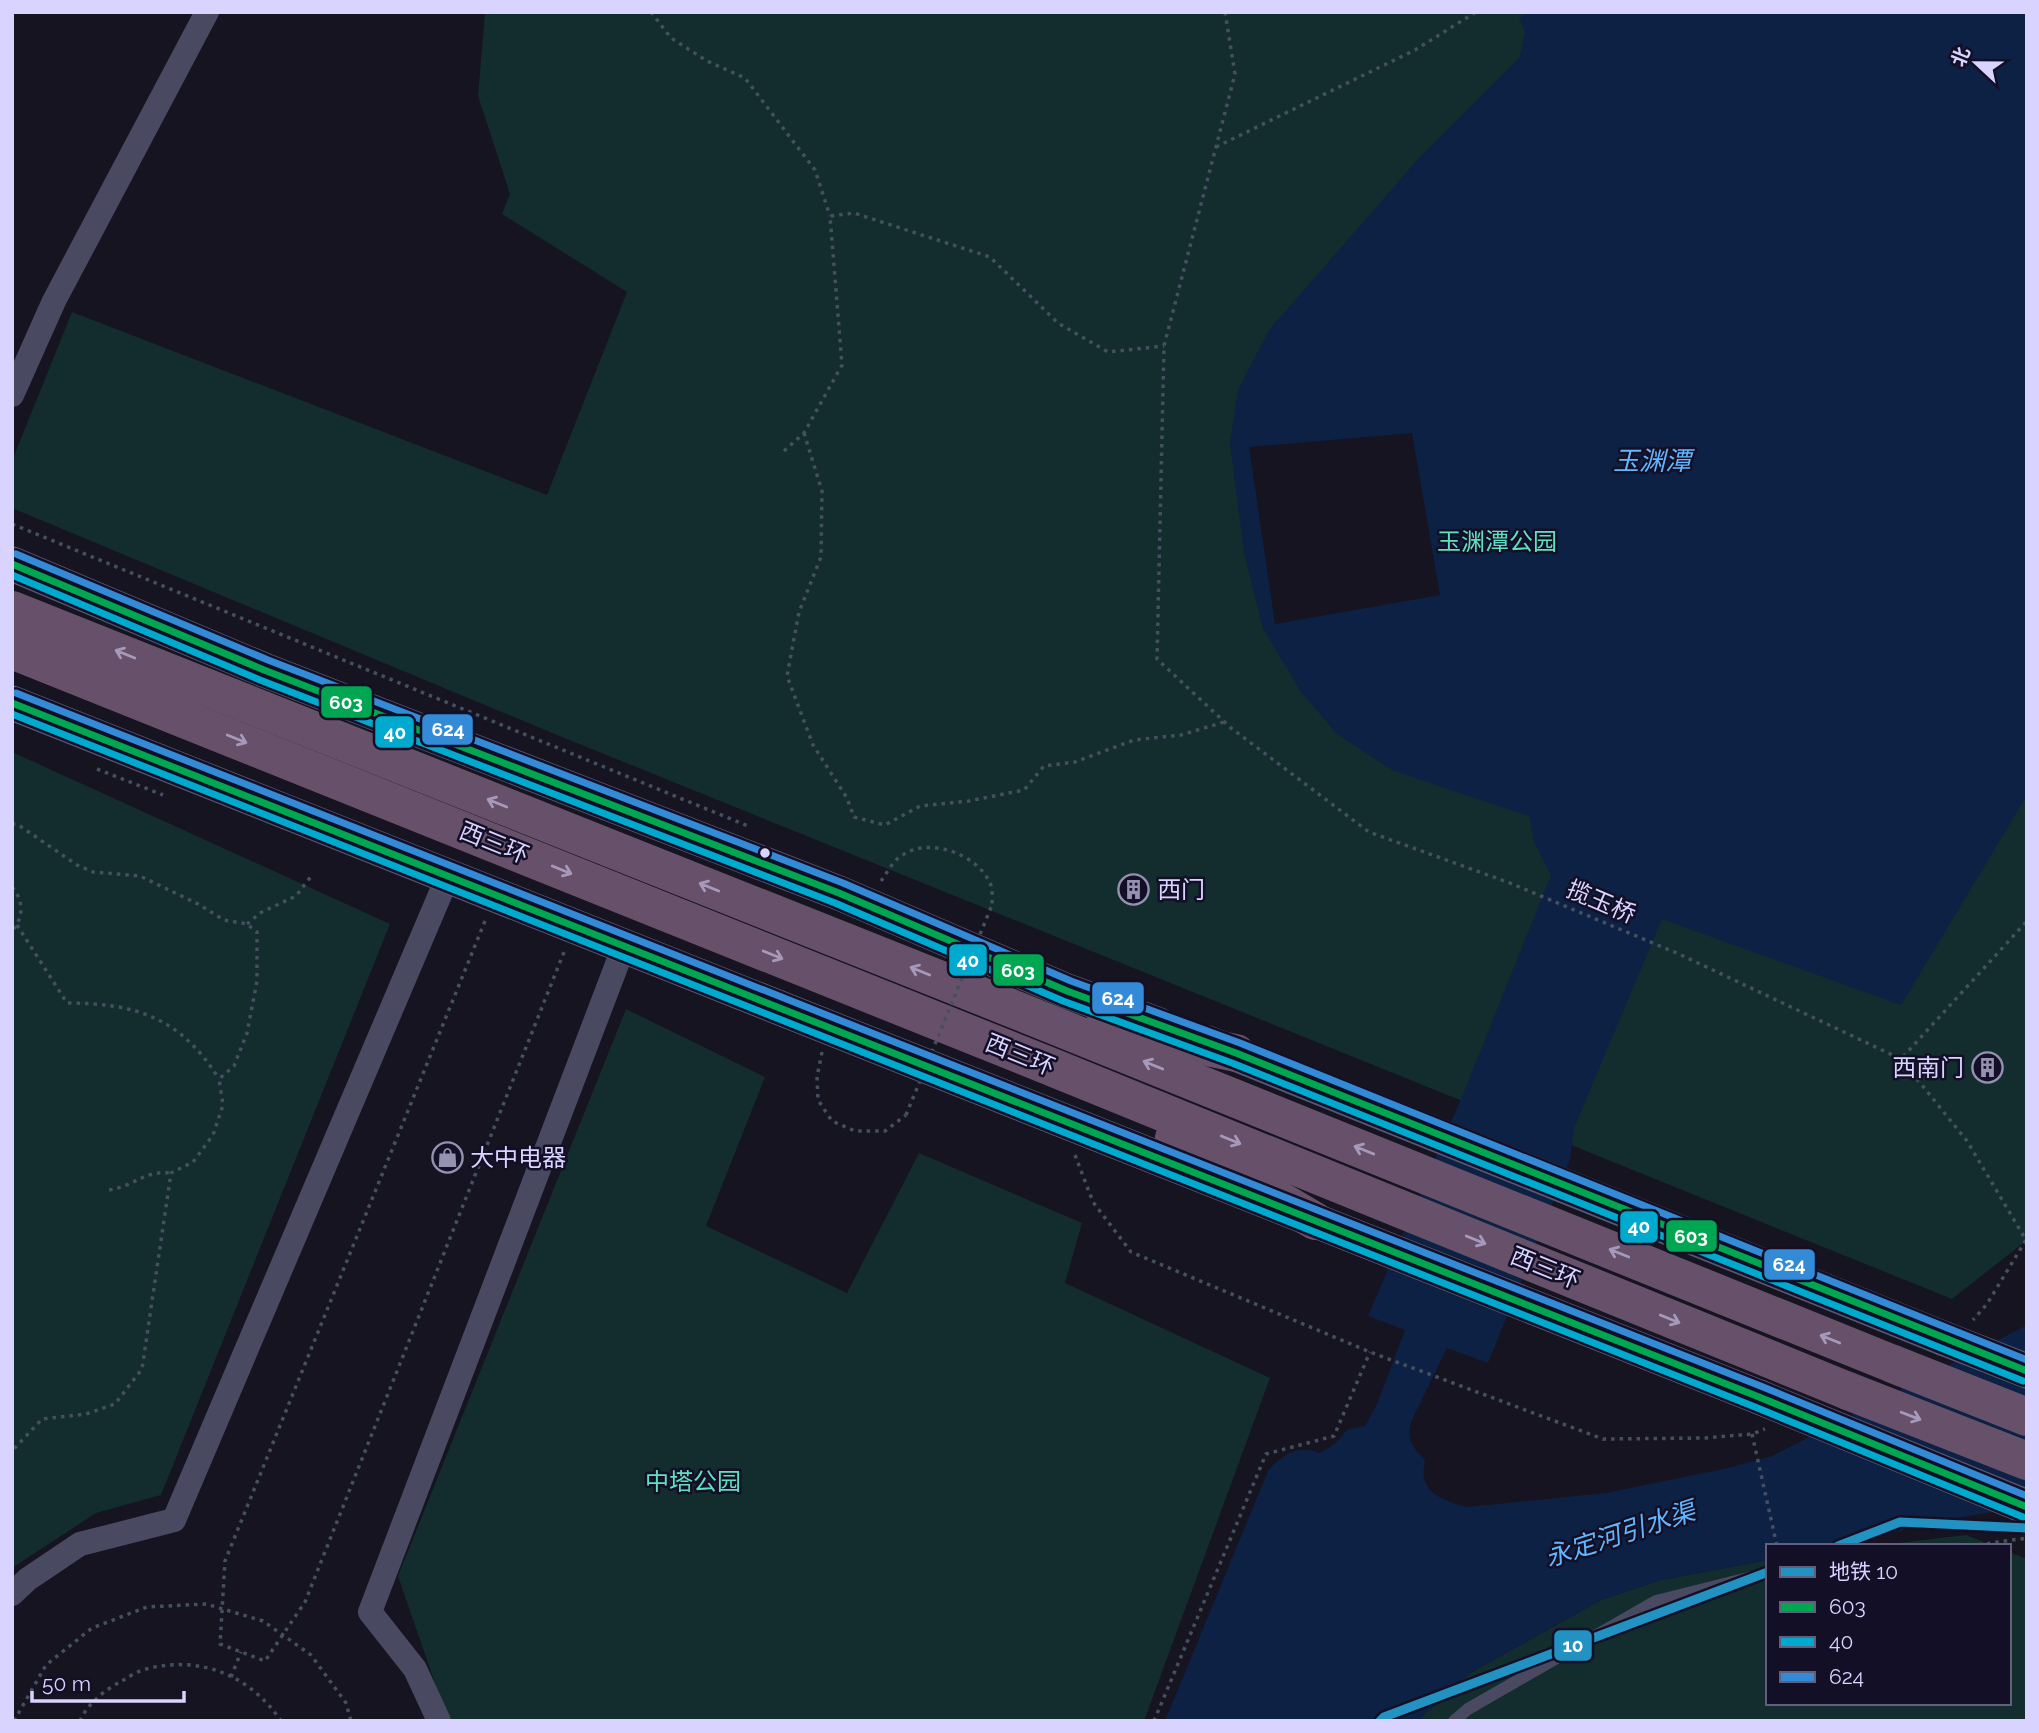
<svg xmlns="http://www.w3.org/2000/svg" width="2039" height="1733" viewBox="0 0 2039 1733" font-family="Raleway,'Noto Sans SC',sans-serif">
<rect width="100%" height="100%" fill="#161421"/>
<!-- green -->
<g fill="#132c2d">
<polygon points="485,12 2027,12 2027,1240 1952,1299 557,735 12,508 12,461 72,312 547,495 627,292 502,214 510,194 478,96"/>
<polygon points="12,752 390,924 161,1495 96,1513 12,1568"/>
<polygon points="626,1009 765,1077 706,1226 847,1293 919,1153 1082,1223 1065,1283 1270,1378 1144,1721 448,1721 398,1576"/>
<polygon points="1966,1535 1994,1546 1873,1546"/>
<polygon points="2009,1552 2027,1559 2027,1721 1417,1721 1470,1673 1601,1600 1661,1580 1768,1560 1768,1703 2009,1703"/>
</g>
<!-- water -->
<path fill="#0d2144" d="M1528,12h499v783l-126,210 -239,-86 -88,209 -4,32 -82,203 -41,-15 -35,72c-6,19 -1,26 13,40 -1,6 -2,12 -1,17 3,20 28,26 44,30l138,-14 122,-25 44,-12 255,-131v174l-16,10 -61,10 -115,27h-67v14l-107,20 -60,20 -131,73 -53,48h-252l103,-250c14,-16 29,-27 51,-18 13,-6 20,-11 27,-23l19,-4 12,-22 28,-74 -37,-14 96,-224 87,-217 -17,-33 -5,-26 -137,-46 -55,-36 -36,-42 -38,-64 -19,-76 -14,-109 8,-53 31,-60 150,-172 101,-101 5,-25 -6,-14z"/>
<!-- pier -->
<polygon fill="#161421" points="1412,433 1440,595 1275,624 1249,447"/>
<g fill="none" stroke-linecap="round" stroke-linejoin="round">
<!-- path -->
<g stroke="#44505f" stroke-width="3.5" stroke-dasharray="3.5 5" stroke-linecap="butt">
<polyline points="651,12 671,38 707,61 745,78 815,170 830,216"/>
<polyline points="1225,12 1235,74 1164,346 1157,659 1231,728 1369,832 1510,883 1679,954 1901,1059 2027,921"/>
<polyline points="1216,147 1415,50 1476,12"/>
<polyline points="804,433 822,491 821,557 799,612 787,676 813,745 847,798 854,817 885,825 920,806 969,801 1024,790 1044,766 1075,762 1134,740 1181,735 1224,722"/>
<polyline points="784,451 804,433 842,365 830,216 854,213 990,257 1058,323 1108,352 1164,346"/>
<polyline points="12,524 748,826"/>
<polyline points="97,769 163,795"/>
<polyline points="12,824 17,824 77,865 93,872 140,876 198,904 224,920 247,924 257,932 257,981 247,1033 234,1066 219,1079 223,1105 213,1135 193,1162 171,1173 142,1369 115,1404 86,1414 42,1419 12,1451"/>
<path d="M881,881c6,-8 11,-19 20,-25 28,-20 76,-2 89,27 3,6 2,15 2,22"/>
<path d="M12,887c12,14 12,30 0,44"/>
<polyline points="485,921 225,1561 220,1644 265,1661 305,1602 564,952"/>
<polyline points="247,924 260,913 296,896 312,875"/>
<path d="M17,925l50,78c69,0 114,15 152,76"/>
<polyline points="822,1052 817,1077 818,1100 832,1121 855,1131 885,1131 906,1115"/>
<polyline points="1901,1059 1967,1141 2026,1240 1987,1304 1973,1320"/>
<polyline points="1075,1155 1093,1202 1131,1252 1370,1352 1603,1439 1705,1438 1752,1434 1765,1429"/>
<path d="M109,1190c26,-4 35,-20 62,-17"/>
<polyline points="1752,1434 1777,1546"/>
<polyline points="1970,1546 2027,1538"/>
<polyline points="231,1677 241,1652"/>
<polyline points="14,1721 46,1665 92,1628 147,1607 206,1604 263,1621 311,1655 346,1703 351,1721"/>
<path d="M80,1721c7,-17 26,-32 42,-40 7,-4 15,-10 24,-12 54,-14 104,6 135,52"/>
<polyline points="1154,1721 1266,1454 1334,1436 1370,1352"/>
</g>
<!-- lane -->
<polyline stroke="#4a4962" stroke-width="12" points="1454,1721 1468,1709 1656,1601 1768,1573"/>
<!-- street -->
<g stroke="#4a4962" stroke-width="24">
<polyline points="12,395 54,301 207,12"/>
<polyline points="12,1594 28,1579 80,1544 174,1520 448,876"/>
<polyline points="439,1721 415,1669 370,1612 624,946"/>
</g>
<!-- secondary -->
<g stroke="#575674" stroke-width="35">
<polyline points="12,564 264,670 839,893 1067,991 1159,1025"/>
<polyline points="12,703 1759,1397"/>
<polyline points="1208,1043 1945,1339"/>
</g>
<!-- highway -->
<g stroke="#67516a" stroke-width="38">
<polyline points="12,610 1006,1006 1893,1364"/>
<polyline points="12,650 1054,1068 1848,1391"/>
<polyline points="1104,1026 1236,1053"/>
<polyline points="1174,1138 1315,1221"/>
</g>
<!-- path-bridge -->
<polyline stroke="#44505f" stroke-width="3.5" stroke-dasharray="3.5 5" stroke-linecap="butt" points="906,1115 992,905"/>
<!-- secondary-bridge -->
<g stroke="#575674" stroke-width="35">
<polyline points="1945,1339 2027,1371"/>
<polyline points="1759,1397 2027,1507"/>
</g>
<!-- highway-bridge -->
<g stroke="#67516a" stroke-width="38">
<polyline points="1893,1364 2027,1417"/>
<polyline points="1848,1391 2027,1461"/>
</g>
<defs>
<g id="bus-1">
<polyline points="12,564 264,670 839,893 1067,991 1236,1053 2027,1371"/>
<polyline points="12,703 1759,1397 2027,1507"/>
</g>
<g id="bus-2">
<polyline points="12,575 260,680 835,903 1063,1001 1232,1063 2023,1381"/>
<polyline points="12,714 1755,1407 2023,1517"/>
</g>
<g id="bus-3">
<polyline points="16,554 268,660 843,883 1071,981 1240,1043 2027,1360"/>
<polyline points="16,693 1763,1387 2027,1496"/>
</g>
</defs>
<!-- bus-1 casing -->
<use href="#bus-1" stroke="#130f26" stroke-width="12"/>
<!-- bus-2 casing -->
<use href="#bus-2" stroke="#130f26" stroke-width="12"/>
<!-- bus-3 casing -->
<use href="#bus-3" stroke="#130f26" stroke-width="12"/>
<!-- bus-1 -->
<use href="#bus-1" stroke="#00a651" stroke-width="7"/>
<!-- bus-2 -->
<use href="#bus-2" stroke="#00a9ce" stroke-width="7"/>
<!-- bus-3 -->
<use href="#bus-3" stroke="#338bd7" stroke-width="7"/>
<defs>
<g id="metro-1">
<polyline points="1838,1546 1900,1522 2027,1528"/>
<polyline points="1380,1721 1384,1717 1768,1572"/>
</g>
</defs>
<!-- metro-1 casing -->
<use href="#metro-1" stroke="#130f26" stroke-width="14"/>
<!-- metro-1 -->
<use href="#metro-1" stroke="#2292c2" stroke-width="9"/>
</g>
<!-- one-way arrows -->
<defs><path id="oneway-shaft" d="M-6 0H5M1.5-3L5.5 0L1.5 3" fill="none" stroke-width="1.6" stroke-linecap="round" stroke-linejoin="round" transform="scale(1.75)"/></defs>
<g stroke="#a699bc">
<use href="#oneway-shaft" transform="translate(125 654) rotate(-158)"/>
<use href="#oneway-shaft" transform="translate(237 739) rotate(22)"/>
<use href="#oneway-shaft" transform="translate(497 803) rotate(-158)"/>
<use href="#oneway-shaft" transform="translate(562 870) rotate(22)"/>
<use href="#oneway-shaft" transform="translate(709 887) rotate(-158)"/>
<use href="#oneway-shaft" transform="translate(773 955) rotate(22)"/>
<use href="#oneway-shaft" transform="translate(920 971) rotate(-158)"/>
<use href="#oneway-shaft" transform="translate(1153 1065) rotate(-158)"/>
<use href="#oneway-shaft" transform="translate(1231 1140) rotate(22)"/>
<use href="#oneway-shaft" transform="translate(1364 1150) rotate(-158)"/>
<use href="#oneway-shaft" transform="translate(1476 1240) rotate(22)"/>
<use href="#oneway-shaft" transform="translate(1619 1253) rotate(-158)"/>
<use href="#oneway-shaft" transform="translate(1670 1319) rotate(22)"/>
<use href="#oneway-shaft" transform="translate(1830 1339) rotate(-158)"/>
<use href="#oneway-shaft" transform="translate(1911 1416) rotate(21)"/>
</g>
<!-- icons -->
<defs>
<symbol id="building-ring" viewBox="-11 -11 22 22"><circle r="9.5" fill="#130f26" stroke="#9591b1" stroke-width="1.5"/><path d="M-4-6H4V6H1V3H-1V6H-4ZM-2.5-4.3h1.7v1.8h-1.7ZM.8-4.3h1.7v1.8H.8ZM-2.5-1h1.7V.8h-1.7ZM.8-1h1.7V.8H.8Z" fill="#9591b1"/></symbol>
<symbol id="shop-ring" viewBox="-11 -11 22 22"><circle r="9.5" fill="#130f26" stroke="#9591b1" stroke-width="1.5"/><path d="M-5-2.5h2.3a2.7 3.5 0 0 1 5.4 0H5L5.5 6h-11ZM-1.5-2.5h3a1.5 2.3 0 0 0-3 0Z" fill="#9591b1"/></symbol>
</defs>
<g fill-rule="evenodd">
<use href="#building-ring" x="1116" y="872" width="35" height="35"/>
<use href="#building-ring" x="1970" y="1050" width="35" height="35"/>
<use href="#shop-ring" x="430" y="1140" width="35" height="35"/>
</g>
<!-- markers -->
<circle fill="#d9d4ff" stroke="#130f26" stroke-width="2.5" cx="765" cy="853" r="6"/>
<g text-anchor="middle" stroke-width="5" stroke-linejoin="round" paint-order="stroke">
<!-- park labels -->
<g font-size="24" fill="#5fe0c0" stroke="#130f26">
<text x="1497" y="550">玉渊潭公园</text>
<text x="693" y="1490">中塔公园</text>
</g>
<!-- street labels -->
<g font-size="24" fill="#d9d4ff" stroke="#130f26">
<text transform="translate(494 843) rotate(22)" y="8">西三环</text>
<text transform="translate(1601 902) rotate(23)" y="8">揽玉桥</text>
<text transform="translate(1020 1055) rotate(22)" y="8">西三环</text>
<text transform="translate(1545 1268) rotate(22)" y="8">西三环</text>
</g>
<!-- poi labels -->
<g font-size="24" fill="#d9d4ff" stroke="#130f26" text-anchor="start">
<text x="1157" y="898">西门</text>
<text x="1964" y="1076" text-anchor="end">西南门</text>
<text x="470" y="1166">大中电器</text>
</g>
<!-- water labels -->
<g font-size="26" font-style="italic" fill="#62b6ff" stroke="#130f26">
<text x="1652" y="470">玉渊潭</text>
<text transform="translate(1620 1534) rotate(-18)" y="9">永定河引水渠</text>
</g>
</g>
<g stroke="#130f26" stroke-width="2.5">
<rect x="320" y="685" width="53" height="34" rx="7" fill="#00a651"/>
<rect x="421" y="713" width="53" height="33" rx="7" fill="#338bd7"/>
<rect x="374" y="715" width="41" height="34" rx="7" fill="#00a9ce"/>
<rect x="948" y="943" width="40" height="34" rx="7" fill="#00a9ce"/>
<rect x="992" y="953" width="53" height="34" rx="7" fill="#00a651"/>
<rect x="1091" y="981" width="54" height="34" rx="7" fill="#338bd7"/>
<rect x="1619" y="1210" width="40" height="34" rx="7" fill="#00a9ce"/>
<rect x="1665" y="1219" width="53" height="34" rx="7" fill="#00a651"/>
<rect x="1763" y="1248" width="53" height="33" rx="7" fill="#338bd7"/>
<rect x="1553" y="1629" width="40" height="33" rx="7" fill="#2292c2"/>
</g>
<g font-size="19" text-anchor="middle" font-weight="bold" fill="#fff">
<text x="346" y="709">603</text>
<text x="448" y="736">624</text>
<text x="395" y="739">40</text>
<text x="968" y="967">40</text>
<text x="1018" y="977">603</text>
<text x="1118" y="1005">624</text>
<text x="1639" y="1233">40</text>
<text x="1691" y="1243">603</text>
<text x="1789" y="1271">624</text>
<text x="1573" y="1652">10</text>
</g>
<!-- border -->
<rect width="2039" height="1733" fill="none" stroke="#d9d4ff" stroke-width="28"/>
<!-- legend -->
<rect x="1766" y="1544" width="245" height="161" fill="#130f26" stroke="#625e7d" stroke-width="2"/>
<rect x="1780" y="1567" width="35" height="10" fill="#2292c2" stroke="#625e7d" stroke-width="2"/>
<text x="1829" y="1579" font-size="21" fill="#d9d4ff">地铁 10</text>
<rect x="1780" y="1602" width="35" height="10" fill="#00a651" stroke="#625e7d" stroke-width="2"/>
<text x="1829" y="1614" font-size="21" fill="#d9d4ff">603</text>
<rect x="1780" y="1637" width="35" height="10" fill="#00a9ce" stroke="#625e7d" stroke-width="2"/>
<text x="1829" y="1649" font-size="21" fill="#d9d4ff">40</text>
<rect x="1780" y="1672" width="35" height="10" fill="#338bd7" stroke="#625e7d" stroke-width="2"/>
<text x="1829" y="1684" font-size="21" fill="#d9d4ff">624</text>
<!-- north arrow -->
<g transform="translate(1976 63) rotate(292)" stroke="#130f26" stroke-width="5" paint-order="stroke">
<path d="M0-5L12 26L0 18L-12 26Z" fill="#d9d4ff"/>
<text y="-10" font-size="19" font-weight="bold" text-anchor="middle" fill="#d9d4ff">北</text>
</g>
<!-- scale -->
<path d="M32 1691v10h152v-10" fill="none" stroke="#d9d4ff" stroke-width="3.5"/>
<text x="42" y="1691" font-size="21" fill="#d9d4ff" stroke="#130f26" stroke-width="5" paint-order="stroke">50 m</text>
</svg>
